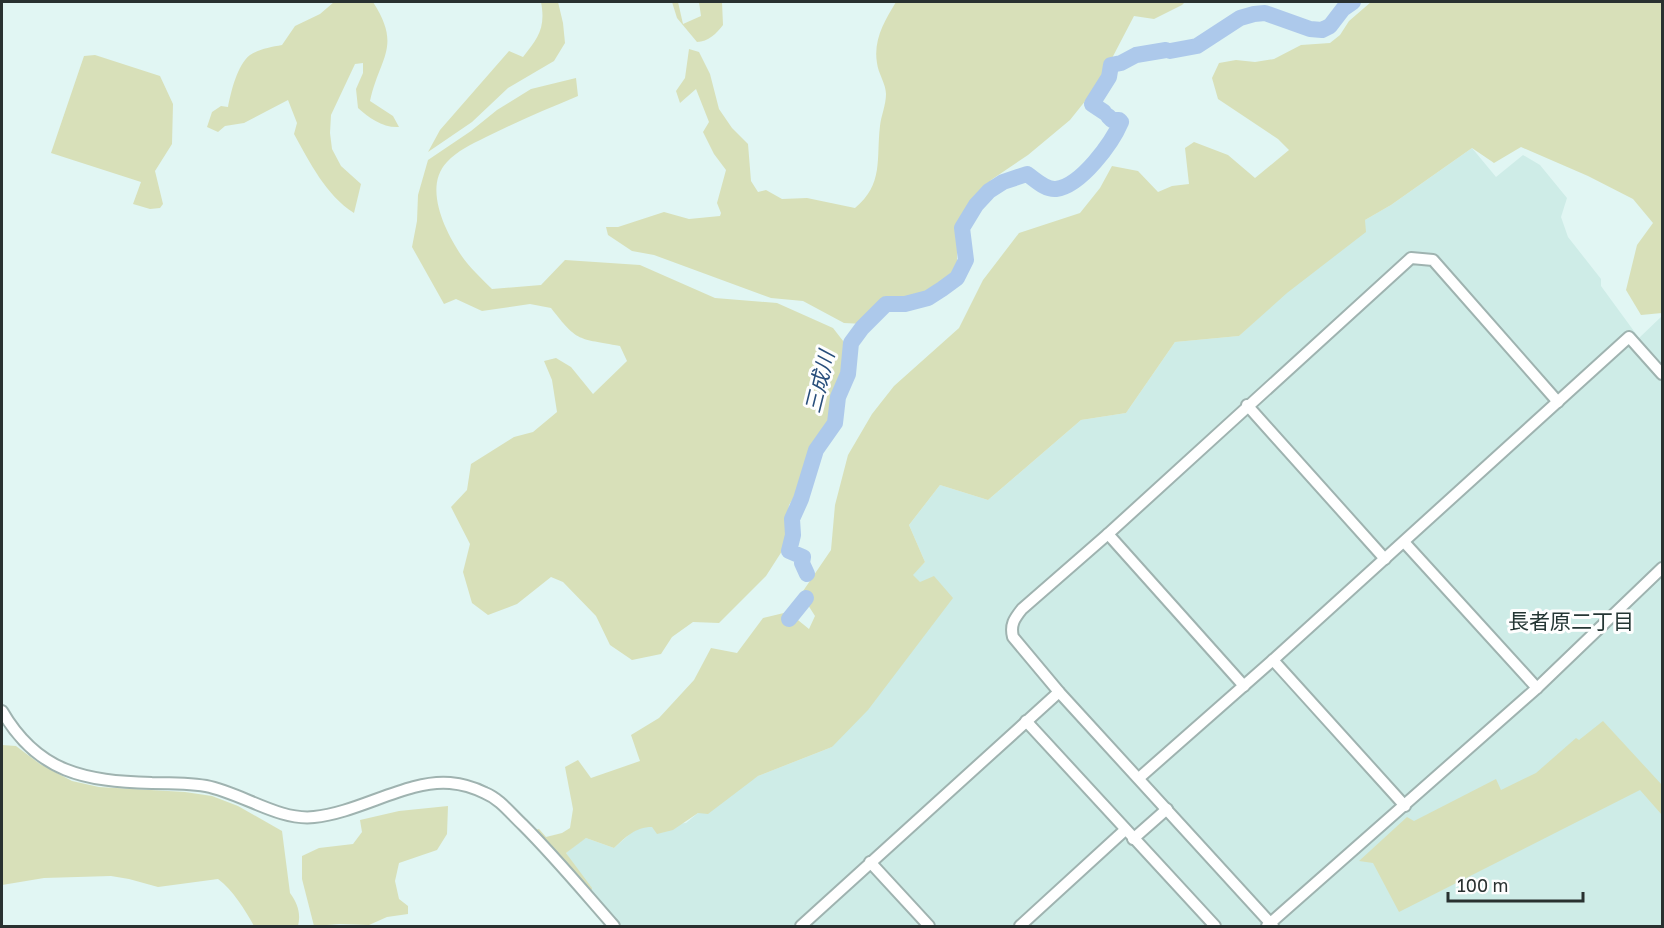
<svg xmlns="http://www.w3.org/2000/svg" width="1664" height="928" viewBox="0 0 1664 928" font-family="'Golos Text','Noto Sans JP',sans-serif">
<rect width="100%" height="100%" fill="#e1f6f3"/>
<!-- built -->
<polygon fill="#ceece7" points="1472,148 1496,177 1523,155 1540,165 1567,198 1561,217 1568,237 1601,279 1601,286 1639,338 1662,316 1662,926 621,926 591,893 566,853 581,841 586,838 614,848 632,832 641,827 686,823 698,813 758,776 832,747 920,583 912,575 925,562 909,525 940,485 988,500 1081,420 1126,413 1175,342 1239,336 1365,220 1391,205"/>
<!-- green -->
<g fill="#d8e0b9">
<path d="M334,2h39c29,45 7,54 -3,99l23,15 6,11c-16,1 -30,-9 -41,-19l-2,-19 7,-16v-10l-8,1 -24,51 -1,18 2,16 9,17 20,18 -7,29c-28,-18 -44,-50 -60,-79l3,-11 -9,-23 -44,23 -19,3 -7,6 -11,-5 5,-15 9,-6 7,1c3,-15 9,-42 22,-52 9,-6 21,-8 32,-10l13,-19 25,-12z"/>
<path d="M541,2h17l5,21 2,20 -11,18 -46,27 -36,34 -44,30 12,-22 69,-79 14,6c15,-19 23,-29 18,-55z"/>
<path d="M672,2h6l5,22 18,-8 -2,-14h23l1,23c-6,8 -15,17 -26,17l-20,-24z"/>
<path d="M896,2h289l-3,3 -28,14 -20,-3 -36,69 -28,35 -42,35 -37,25 -34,60v28l-31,26 -41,10 -21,20 -20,-1 -41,-22 -32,-3 -117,-43 -22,-4 -24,-16 -2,-8h12l46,-15 25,7 31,-3 1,-3 -4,-10 9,-33 -12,-16 -11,-22 6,-10 -13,-33 -16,14 -4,-12 9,-13 4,-29 10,3 11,22 9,35 13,19 16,16 3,37 7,11 8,-2 16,9 25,-1 48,10c29,-24 21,-49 25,-82 1,-10 6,-21 6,-32 0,-10 -8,-21 -9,-31 -4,-23 8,-43 19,-61z"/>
<path d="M1371,2h291v311l-21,2 -15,-25 11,-45 16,-22 -20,-24 -45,-23 -67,-29 -27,16 -22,-15 -81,57 -26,15 1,12 -79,61 -48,43 -64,6 -49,71 -45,7 -93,80 -48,-15 -31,40 16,37 -12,13 7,7 14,-6 19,22 -85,112 -36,37 -74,29 -50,38 -10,-1 -25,17 -16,4 -5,-7c-17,0 -26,10 -38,21l-28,-10 -20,15 26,35 -1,5 -56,-63 4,-1 7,8 16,-4 8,-5 3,-19 -8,-42 13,-7 13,18 49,-17 -9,-26 28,-17 35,-38 17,-32 26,5 26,-35 25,-6 21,17 6,-13 -14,-22 30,-44 4,-45 13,-50 24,-41 22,-28 65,-58 24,-48 36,-47 61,-20 20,-25 12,-22 26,5 20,21 14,-6 17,-2 -4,-36 9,-6 34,13 27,23 34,-28 -11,-11 -60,-40 -6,-21 7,-15 17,-3 19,2 19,-3 27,-14 29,-2 10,-8 9,-14z"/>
<polygon points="95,55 160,76 173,104 172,144 155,171 163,204 160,208 150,209 133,204 141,182 51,153 84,56"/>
<path d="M576,78l2,18c-31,13 -62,26 -92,41 -14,7 -29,14 -39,25 -24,25 -2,69 14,93 8,12 21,24 31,34l49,-4 24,-25 75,5 75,33 62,5 56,25 14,18 3,21 -14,63 -47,75 -5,43 -18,28 -47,47 -26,-1 -21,15 -11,17 -29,6 -22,-15 -14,-29 -33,-34 -12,-5 -34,27 -29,11 -16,-12 -9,-31 7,-28 -19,-37 16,-17 4,-26 43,-27 19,-5 24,-20 -5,-32 -8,-19 12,-3 15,9 22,27 34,-33 -7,-15c-42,-8 -42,-3 -69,-38l-21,-4 -48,7 -26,-12 -12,5 -32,-57 5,-26 1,-26 10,-35 43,-29 26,-21 34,-21z"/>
<polygon points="1603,721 1662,785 1662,815 1640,790 1399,912 1373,863 1359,861 1407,817 1414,821 1496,779 1501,790 1536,773 1576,738 1579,740"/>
<path d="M2,745l14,1 24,18 32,17 27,6 86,5 27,4 26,10 44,25 8,62c8,11 11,21 8,33h-44c-9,-16 -21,-36 -36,-47l-60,8 -29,-8 -18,-3 -67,2 -42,7z"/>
<polygon points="448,806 447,834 437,850 399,863 395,881 399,899 408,906 408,914 387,917 369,925 340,924 314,926 302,879 302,856 319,848 353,844 362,832 360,820 399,811"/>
</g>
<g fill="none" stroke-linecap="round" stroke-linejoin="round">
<!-- river -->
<g stroke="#adc9eb" stroke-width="16">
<polyline points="1170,51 1197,46 1240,18 1254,14 1265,13 1310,29 1322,30 1330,26 1343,9 1353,2"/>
<polyline points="1104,112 1092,104 1109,77 1111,65 1121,63 1136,55 1166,50"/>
<path d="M807,574l-5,-11 1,-6 -14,-6 4,-16 -1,-16 9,-20 15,-49 19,-27 3,-26 10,-23 3,-31 11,-15 24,-24h19l23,-6 14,-9 15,-11 9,-18 -4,-32 14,-23 13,-14 14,-9 24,-8c9,6 18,16 29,15 25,-3 56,-46 65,-67l-2,-2h-7l-4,-4"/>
<polyline points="789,619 806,598"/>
</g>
<defs>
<g id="tertiary">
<polyline points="1247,405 1385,559"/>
<polyline points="1108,534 1244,686"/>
<polyline points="1404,542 1537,688"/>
<polyline points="1273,660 1405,806"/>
<path d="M2,711c36,62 83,70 150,72 18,0 37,0 54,3 36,7 73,35 108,31 44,-4 95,-38 136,-34 12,1 25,5 35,10 15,6 26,21 38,32 32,32 61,67 91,101"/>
<polyline points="1026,721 1215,926"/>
<polyline points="1139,778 1273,660 1629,337 1662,374"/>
<polyline points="1133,839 1167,809"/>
<polyline points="870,862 929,926"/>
<polyline points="801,926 1059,692"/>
<polyline points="1020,926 1125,830"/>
<polyline points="1267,926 1537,688 1662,568"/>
<path d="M1273,926l-214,-234 -46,-55c-3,-12 1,-18 9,-28l86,-75 303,-276 22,2 125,142"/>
</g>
</defs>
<!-- tertiary casing -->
<use href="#tertiary" stroke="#9fb3b0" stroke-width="14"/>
<!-- tertiary -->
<use href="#tertiary" stroke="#fff" stroke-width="10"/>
</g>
<g text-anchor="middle" stroke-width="6" stroke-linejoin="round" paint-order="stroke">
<!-- water labels -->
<g font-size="21" font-style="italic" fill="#284e7b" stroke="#fefefe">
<text transform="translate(820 382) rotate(-76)" y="7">三成川</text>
</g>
<!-- neighbourhood labels -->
<g font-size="21" fill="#253634" stroke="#fefefe">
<text x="1571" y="629">長者原二丁目</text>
</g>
</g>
<!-- border -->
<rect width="1664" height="928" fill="none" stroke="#293130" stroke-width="6"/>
<!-- scale -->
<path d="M1448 892v9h135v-9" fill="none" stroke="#293130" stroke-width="3"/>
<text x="1457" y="892" font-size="18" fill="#293130" stroke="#fefefe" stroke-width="4.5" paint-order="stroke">100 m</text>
</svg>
